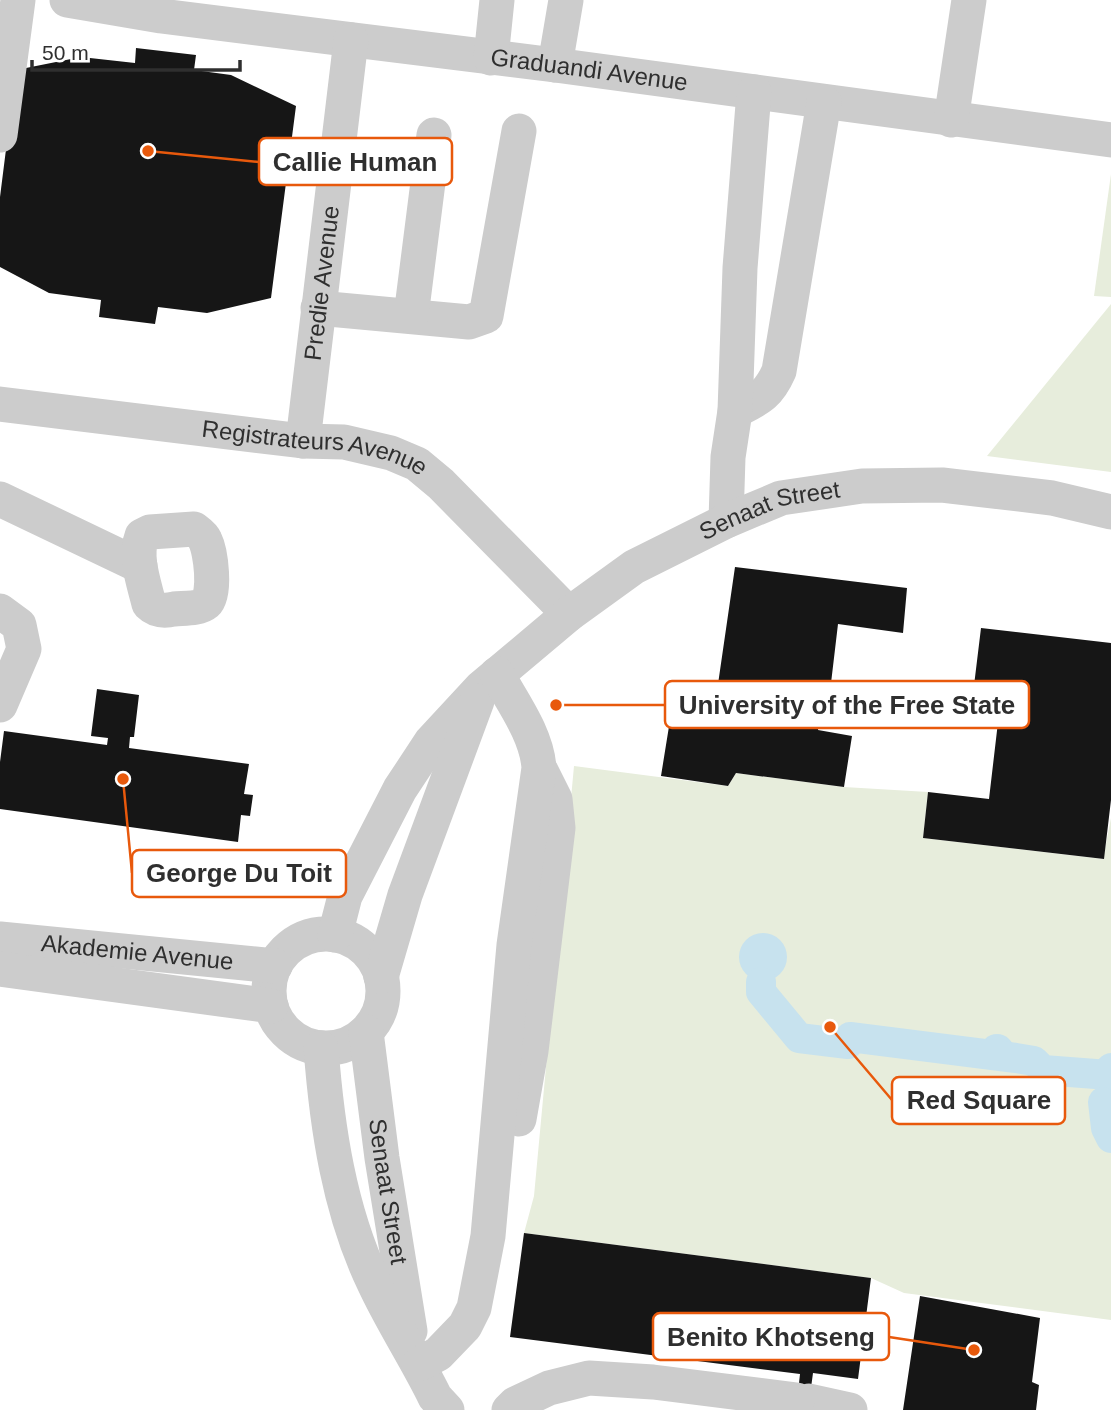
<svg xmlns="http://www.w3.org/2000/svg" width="1111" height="1410" viewBox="0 0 1111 1410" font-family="Arial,sans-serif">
<rect width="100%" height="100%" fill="#fff"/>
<!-- green -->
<g fill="#e7eddc">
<polygon points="1111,174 1111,297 1094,296"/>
<polygon points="1111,304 1111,472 987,456"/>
<polygon points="574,766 728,786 736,773 844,787 928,792 923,838 1103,859 1111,818 1111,1320 904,1293 871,1278 524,1233 534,1196"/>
</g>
<!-- water -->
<g fill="#c7e2ee">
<circle cx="763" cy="957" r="24"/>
<circle cx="997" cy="1051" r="17"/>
</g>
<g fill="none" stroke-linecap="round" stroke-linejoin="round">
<!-- canal -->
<g stroke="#c7e2ee" stroke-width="30">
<polyline points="761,982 761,992 799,1038 848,1044 850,1037 1016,1058 1034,1061 1043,1070 1109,1075 1111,1068"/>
<polyline points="1103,1102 1106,1128 1111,1138"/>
</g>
</g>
<!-- building -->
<g fill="#161616">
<polygon points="136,48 196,55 194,70 231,75 296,106 271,298 207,313 158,307 155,324 99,317 101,300 49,293 0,267 0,197 16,70 81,57 135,63"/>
<polygon points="735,567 907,588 903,633 838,624 827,717 820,715 818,730 852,736 844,787 736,773 728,786 661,776 671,714 701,714 708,689 717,691"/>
<polygon points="981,628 1111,643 1111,800 1104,859 923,838 928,792 989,799 1000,705 972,702"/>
<polygon points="97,689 139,695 134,737 130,737 129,748 249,764 244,794 253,795 250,816 241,815 238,842 0,809 0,762 4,731 107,745 108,738 91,736"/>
<polygon points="524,1233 871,1278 858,1379 813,1373 808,1410 796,1410 800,1374 510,1337"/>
<polygon points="920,1296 1040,1318 1032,1382 1039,1385 1036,1410 903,1410"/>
</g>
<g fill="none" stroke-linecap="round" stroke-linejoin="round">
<!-- minor -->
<g stroke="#ccc" stroke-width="35">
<path id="s1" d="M67,0l94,16 394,49 556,75"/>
<polyline points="491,58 497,0"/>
<polyline points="555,65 566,0"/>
<polyline points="951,120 969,0"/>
<polyline points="0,135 18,0"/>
<polyline points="318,308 469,322 486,316 519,131"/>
<polyline points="411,316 434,135"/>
<path id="s2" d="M0,404l303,37 41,1 47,11 26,11 24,20 128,130"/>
<path d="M735,411c23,-12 33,-15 44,-40l45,-269"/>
<path id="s3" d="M303,441l48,-401"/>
<polyline points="0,499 140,566"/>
<polyline points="726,521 728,457 735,411 740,268 754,92"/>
<path d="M194,529c4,3 9,6 11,11 6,12 11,54 1,63 -7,6 -22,5 -32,6 -9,2 -18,2 -25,-5 -5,-21 -15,-47 -7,-68l8,-4z"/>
<polyline points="0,611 19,625 24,649 0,705"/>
<circle cx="326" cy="991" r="57"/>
<path id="s4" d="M335,935l10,-39 55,-107 31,-47 50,-54 88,-74 65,-47 92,-46 55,-23 81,-12 80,-1 110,13 59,14"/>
<path id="s5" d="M0,939l275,27"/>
<polyline points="0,969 271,1006"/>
<polyline points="381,977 405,895 477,701"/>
<path id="s6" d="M366,1032l16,126 28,173"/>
<path d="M321,1048c6,79 18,162 53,235 18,39 42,75 61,114l12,13"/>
<polyline points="519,1119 531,1051 558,828 555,799 541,771"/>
<path d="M419,1364l19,-10 27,-28 9,-18 14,-72 26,-291 25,-177c-2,-33 -26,-65 -42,-94"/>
<polyline points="809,1401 850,1410"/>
<polyline points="509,1410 515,1404 549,1388 589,1378 653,1382 797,1400"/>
</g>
</g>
<g text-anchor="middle" stroke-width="7" stroke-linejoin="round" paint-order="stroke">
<!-- street labels -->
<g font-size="24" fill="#2f2f2f" stroke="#fff">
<text dy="8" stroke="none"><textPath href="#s1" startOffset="527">Graduandi Avenue</textPath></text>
<text dy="8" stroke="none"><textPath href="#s3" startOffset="159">Predie Avenue</textPath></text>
<text dy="8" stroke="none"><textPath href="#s2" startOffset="318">Registrateurs Avenue</textPath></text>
<text dy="8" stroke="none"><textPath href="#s4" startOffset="634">Senaat Street</textPath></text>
<text dy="8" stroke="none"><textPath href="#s5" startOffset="138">Akademie Avenue</textPath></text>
<text dy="8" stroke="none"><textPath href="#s6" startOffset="161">Senaat Street</textPath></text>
</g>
</g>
<!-- callouts -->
<path fill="none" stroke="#e8590c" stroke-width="2.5" d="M148 151L259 162M556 705L665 705M123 779L132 873M830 1027L892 1100M974 1350L889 1337"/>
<g fill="#e8590c" stroke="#fff" stroke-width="2.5">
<circle cx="148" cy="151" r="7"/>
<circle cx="556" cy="705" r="7"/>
<circle cx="123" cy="779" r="7"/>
<circle cx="830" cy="1027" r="7"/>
<circle cx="974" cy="1350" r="7"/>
</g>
<g fill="#fff" stroke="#e8590c" stroke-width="2.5">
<rect x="259" y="138" width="193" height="47" rx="7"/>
<rect x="665" y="681" width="364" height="47" rx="7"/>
<rect x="132" y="850" width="214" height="47" rx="7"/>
<rect x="892" y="1077" width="173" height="47" rx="7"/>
<rect x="653" y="1313" width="236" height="47" rx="7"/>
</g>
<g font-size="26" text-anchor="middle" font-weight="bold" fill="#2f2f2f">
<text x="355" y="171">Callie Human</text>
<text x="847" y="714">University of the Free State</text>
<text x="239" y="882">George Du Toit</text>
<text x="979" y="1109">Red Square</text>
<text x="771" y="1346">Benito Khotseng</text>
</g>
<!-- scale -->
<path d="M32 60v10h208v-10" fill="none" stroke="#2f2f2f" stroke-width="3.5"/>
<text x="42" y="60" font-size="21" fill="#2f2f2f" stroke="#ffffff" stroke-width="5" paint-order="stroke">50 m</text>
</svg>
